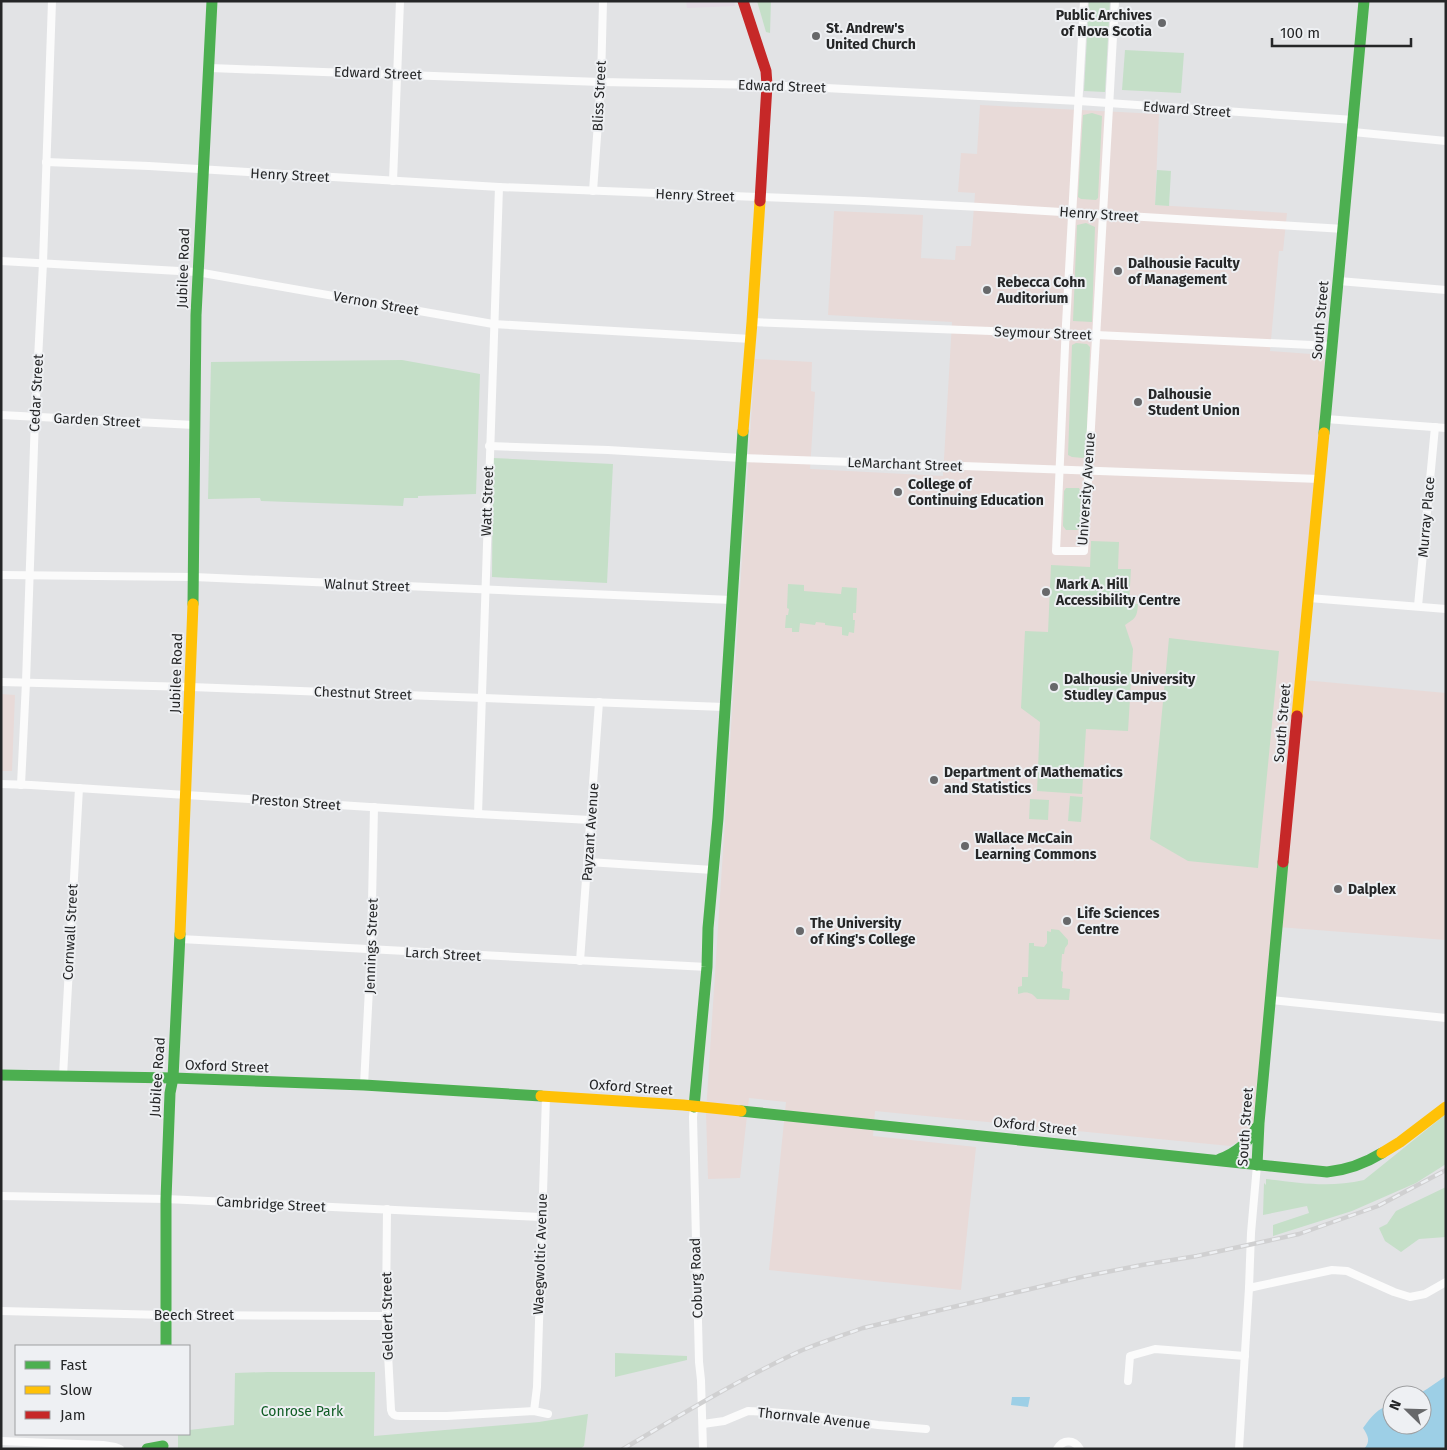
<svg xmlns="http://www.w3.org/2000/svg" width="1447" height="1450" viewBox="0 0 1447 1450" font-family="'Fira Sans',sans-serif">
<rect width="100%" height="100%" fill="#e2e3e5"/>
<!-- commercial -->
<polygon fill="#e3dae4" points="686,1 734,1 735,6 687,8"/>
<!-- education -->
<g fill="#e8dad8">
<polygon points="980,105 1159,114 1155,205 1287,213 1283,251 1279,251 1270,351 1325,355 1303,680 1446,693 1446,940 1278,927 1259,1123 1244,1139 1230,1146 875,1111 873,1136 976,1147 961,1290 769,1270 786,1102 749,1098 740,1178 708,1179 706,1112 755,359 812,362 811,391 815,392 810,469 943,476 952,322 828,315 834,211 923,215 921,258 955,260 956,246 971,246 975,193 958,192 961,153 977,154"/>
<polygon points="1,694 15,695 12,771 1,771"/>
</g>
<!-- green -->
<g fill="#c5dfc8">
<polygon points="757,1 771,1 770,33 766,32"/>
<polygon points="1089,1 1110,1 1105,92 1084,91"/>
<polygon points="1125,50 1184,53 1181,93 1122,90"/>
<polygon points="1092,113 1102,116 1098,198 1096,200 1081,199 1078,197 1083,115"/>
<polygon points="1157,170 1171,171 1169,206 1155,205"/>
<polygon points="1086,223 1095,227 1092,322 1073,321 1077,225"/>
<polygon points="1076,343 1087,344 1090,347 1086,455 1083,458 1072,457 1068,455 1072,345"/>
<polygon points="402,360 480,374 476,494 418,496 418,498 404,498 403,506 261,501 260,498 208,499 211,362"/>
<polygon points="493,458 613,464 607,583 492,577"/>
<polygon points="1066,488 1079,488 1081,492 1080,528 1077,530 1066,530 1063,526 1064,491"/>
<path d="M1091,541l28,1 -1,27h13l-2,34 9,1c-1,13 -2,14 -13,21l8,24 -5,82 -42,-2 -4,65 -45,-3 3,-69 -19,-14 4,-77 23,1 3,-67 39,2z"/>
<polygon points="788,584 804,585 804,591 841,594 842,587 857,588 856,613 853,613 853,620 855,620 854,633 849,632 848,636 842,635 842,627 825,625 825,623 816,622 815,625 800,623 799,632 792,632 792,628 785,628 786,615 788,615 789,609 787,608"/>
<polygon points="1169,638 1279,651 1258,868 1188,861 1150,839"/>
<polygon points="1070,796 1083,797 1081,822 1068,821"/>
<polygon points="1030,799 1049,800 1048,820 1029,819"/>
<path d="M1051,929l8,1 9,10v4l-3,4 -1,6h-2l-1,17 2,1 -1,16 8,1 -1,11 -32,-1c-5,-7 -11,-8 -19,-5v-7l4,-1v-9h6l1,-34h5v3l10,1 3,-4v-12l4,1z"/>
<path d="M1446,1114v50l-30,19 -64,28 -79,25v-11l36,-12 -2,-7 -44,9 1,-32 2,2v-6c35,4 63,9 98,1z"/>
<polygon points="1446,1187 1446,1237 1419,1239 1401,1252 1385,1241 1379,1228 1387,1224 1396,1211"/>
<polygon points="615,1353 687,1356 687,1360 615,1377"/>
<polygon points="268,1372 375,1372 374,1436 539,1422 588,1414 584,1446 580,1449 178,1449 178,1434 189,1434 189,1430 234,1425 235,1373"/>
</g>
<!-- water -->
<g fill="#9dcfe6">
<path d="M1446,1376v73h-82c7,-8 4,-13 -1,-21 8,-11 15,-21 29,-23v20h30v-30h-5l10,-6z"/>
<polygon points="1012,1397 1030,1397 1028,1407 1011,1405"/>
</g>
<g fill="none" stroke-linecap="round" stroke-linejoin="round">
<!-- street -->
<g stroke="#fbfbfb" stroke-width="8">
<polyline points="1084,1 1066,324 1056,551 1084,551 1115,1"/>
<polyline points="210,68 601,82 767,85 1079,101 1354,120"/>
<polyline points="1353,132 1446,141"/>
<polyline points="46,162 149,166 499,187 864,201 980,207 1344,229"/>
<polyline points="393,181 400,1"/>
<polyline points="593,191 601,82 603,1"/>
<polyline points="1,261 197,272 493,324 751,339"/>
<polyline points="1339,281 1446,290"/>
<polyline points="752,322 1096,335 1333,346"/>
<polyline points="1,415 194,425"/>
<polyline points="1326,419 1446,428"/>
<polyline points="489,446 608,450 741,458 1320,479"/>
<polyline points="1,575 194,577 732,600"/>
<polyline points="1309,598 1446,609"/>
<polyline points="1418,606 1435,427"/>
<polyline points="1,682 191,687 724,707"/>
<polyline points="1,784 31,785 478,814 590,820"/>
<polyline points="21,785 26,682 35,417 43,263 52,1"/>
<polyline points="478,814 499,187"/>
<polyline points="588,862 713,870"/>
<polyline points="180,939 707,967"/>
<polyline points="580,961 599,702"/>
<polyline points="1271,1000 1446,1018"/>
<polyline points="63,1076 79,788"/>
<polyline points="364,1085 371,950 374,807"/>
<polyline points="694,1107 693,1117 699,1362 701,1380 703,1449"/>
<polyline points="1,1196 166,1199 541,1217"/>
<path d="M387,1209l-1,107 5,94c1,5 4,6 9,6h47l87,-5 14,3"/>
<polyline points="1249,1288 1332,1270 1347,1271 1394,1292 1410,1297 1425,1294 1446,1282"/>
<polyline points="1,1311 166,1315 386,1316"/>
<polyline points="1128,1381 1130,1356 1155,1349 1245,1356"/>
<polyline points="534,1411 537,1387 546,1096"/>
<polyline points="703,1424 724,1421 748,1411 769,1412 807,1415 878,1425 926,1429"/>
<polyline points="1,1441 103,1445 115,1447 120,1449"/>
<path d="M1057,1449c6,-10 17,-10 23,0"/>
<polyline points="1239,1449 1249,1288 1251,1233 1257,1165"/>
</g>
<!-- fast -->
<g stroke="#4caf50" stroke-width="11">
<polyline points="1324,433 1364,1"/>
<polyline points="193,604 196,315 212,1"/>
<polyline points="1,1075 173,1078 364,1085 541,1096"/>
<polyline points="694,1107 707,967 708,928 718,818 743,431"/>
<path d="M741,1111l586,61c20,-2 37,-8 55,-19"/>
<path d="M1220,1159c17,-6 28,-16 37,-32"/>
<polyline points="1257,1165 1259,1123 1283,862"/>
<polyline points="166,1346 166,1199 170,1093 173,1078 180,934"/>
<polyline points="147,1449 163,1446"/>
</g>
<!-- slow -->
<g stroke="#ffc107" stroke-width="11">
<polyline points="743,431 752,322 760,201"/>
<polyline points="1297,716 1324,433"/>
<polyline points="180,934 193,604"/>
<polyline points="541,1096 683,1105 741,1111"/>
<polyline points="1382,1153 1400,1142 1446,1107"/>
</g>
<!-- jam -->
<g stroke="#c62828" stroke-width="11">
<polyline points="743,1 766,71 767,85 760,201"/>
<polyline points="1283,862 1297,716"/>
</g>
<defs>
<path id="rail" d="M623,1449c57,-34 115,-69 175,-97 21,-9 43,-16 65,-24l223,-52 56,-11 55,-9 102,-22 79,-28 68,-36"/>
</defs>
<!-- rail casing -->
<use href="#rail" stroke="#d0d0d1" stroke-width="4.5"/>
<!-- rail -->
<use href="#rail" stroke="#eef0f3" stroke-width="2.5" stroke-dasharray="8" stroke-linecap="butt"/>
</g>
<!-- markers -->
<g fill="#67686a" stroke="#eef0f3" stroke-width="2">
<circle cx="1162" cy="23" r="5"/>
<circle cx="816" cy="36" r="5"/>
<circle cx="1118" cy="271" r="5"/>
<circle cx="987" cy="290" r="5"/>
<circle cx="1138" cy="402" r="5"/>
<circle cx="898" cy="492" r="5"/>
<circle cx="1046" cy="592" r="5"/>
<circle cx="1054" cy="687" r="5"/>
<circle cx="934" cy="780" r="5"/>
<circle cx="965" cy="846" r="5"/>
<circle cx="1338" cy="889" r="5"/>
<circle cx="1067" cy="921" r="5"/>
<circle cx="800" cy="931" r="5"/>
</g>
<g text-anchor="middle" stroke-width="4" stroke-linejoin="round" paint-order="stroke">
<!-- poi labels -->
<g font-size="14" font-weight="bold" fill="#252627" stroke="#eef0f3" text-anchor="start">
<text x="1152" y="20" text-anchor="end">Public Archives<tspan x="1152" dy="16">of Nova Scotia</tspan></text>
<text x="826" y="33">St. Andrew's<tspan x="826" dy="16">United Church</tspan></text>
<text x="1128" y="268">Dalhousie Faculty<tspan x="1128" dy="16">of Management</tspan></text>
<text x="997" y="287">Rebecca Cohn<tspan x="997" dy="16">Auditorium</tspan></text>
<text x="1148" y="399">Dalhousie<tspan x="1148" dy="16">Student Union</tspan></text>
<text x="908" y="489">College of<tspan x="908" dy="16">Continuing Education</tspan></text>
<text x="1056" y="589">Mark A. Hill<tspan x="1056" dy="16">Accessibility Centre</tspan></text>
<text x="1064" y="684">Dalhousie University<tspan x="1064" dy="16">Studley Campus</tspan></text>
<text x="944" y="777">Department of Mathematics<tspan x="944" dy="16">and Statistics</tspan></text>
<text x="975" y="843">Wallace McCain<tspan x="975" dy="16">Learning Commons</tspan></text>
<text x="1348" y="894">Dalplex</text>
<text x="1077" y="918">Life Sciences<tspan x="1077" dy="16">Centre</tspan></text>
<text x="810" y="928">The University<tspan x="810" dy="16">of King's College</tspan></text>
</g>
<!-- street labels -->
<g font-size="14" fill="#252627" stroke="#eef0f3">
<text transform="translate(378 73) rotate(2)" y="5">Edward Street</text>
<text transform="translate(782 86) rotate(2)" y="5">Edward Street</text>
<text transform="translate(599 96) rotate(-87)" y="5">Bliss Street</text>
<text transform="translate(1187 109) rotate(4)" y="5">Edward Street</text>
<text transform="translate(290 175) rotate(3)" y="5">Henry Street</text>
<text transform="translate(695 195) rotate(2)" y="5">Henry Street</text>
<text transform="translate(1099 214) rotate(4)" y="5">Henry Street</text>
<text transform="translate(183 268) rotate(-88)" y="5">Jubilee Road</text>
<text transform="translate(376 303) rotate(10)" y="5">Vernon Street</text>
<text transform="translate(1320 320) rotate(-85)" y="5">South Street</text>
<text transform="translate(1043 333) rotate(2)" y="5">Seymour Street</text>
<text transform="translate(36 393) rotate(-87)" y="5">Cedar Street</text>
<text transform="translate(97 420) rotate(3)" y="5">Garden Street</text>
<text transform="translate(905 464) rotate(2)" y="5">LeMarchant Street</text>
<text transform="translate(1086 489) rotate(-86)" y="5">University Avenue</text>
<text transform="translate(487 501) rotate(-88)" y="5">Watt Street</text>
<text transform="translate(1426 517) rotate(-85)" y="5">Murray Place</text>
<text transform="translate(367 585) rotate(2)" y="5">Walnut Street</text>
<text transform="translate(176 673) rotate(-88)" y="5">Jubilee Road</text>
<text transform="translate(363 693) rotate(2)" y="5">Chestnut Street</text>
<text transform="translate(1282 723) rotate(-85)" y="5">South Street</text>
<text transform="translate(296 802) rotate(4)" y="5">Preston Street</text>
<text transform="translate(590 832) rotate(-86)" y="5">Payzant Avenue</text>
<text transform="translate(70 932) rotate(-87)" y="5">Cornwall Street</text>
<text transform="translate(371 946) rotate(-88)" y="5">Jennings Street</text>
<text transform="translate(443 954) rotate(3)" y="5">Larch Street</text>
<text transform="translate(227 1066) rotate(2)" y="5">Oxford Street</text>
<text transform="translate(157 1077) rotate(-86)" y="5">Jubilee Road</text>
<text transform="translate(631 1087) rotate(4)" y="5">Oxford Street</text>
<text transform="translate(1035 1126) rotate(6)" y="5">Oxford Street</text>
<text transform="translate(1245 1127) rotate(-86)" y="5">South Street</text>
<text transform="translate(271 1204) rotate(3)" y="5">Cambridge Street</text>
<text transform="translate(540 1254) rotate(-88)" y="5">Waegwoltic Avenue</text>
<text transform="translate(696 1278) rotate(-92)" y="5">Coburg Road</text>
<text x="194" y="1320">Beech Street</text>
<text transform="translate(387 1316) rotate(-91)" y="5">Geldert Street</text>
<text transform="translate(814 1418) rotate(6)" y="5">Thornvale Avenue</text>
</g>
<!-- park labels -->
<g font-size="14" fill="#0f5c24" stroke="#eef0f3">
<text x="302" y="1416">Conrose Park</text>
</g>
</g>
<!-- border -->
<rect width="1447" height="1450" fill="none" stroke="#252627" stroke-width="5"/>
<!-- legend -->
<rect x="15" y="1345" width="175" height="90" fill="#eef0f3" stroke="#9e9fa1"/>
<rect x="25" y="1361" width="25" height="8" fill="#4caf50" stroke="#9e9fa1"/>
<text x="60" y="1370" font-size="15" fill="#252627">Fast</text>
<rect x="25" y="1386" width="25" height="8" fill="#ffc107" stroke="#9e9fa1"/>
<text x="60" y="1395" font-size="15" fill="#252627">Slow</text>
<rect x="25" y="1411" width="25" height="8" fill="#c62828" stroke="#9e9fa1"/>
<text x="60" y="1420" font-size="15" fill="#252627">Jam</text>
<!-- north arrow -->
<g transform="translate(1407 1410) rotate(293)"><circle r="24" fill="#eef0f3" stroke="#9e9fa1"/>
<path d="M0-4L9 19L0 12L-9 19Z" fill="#67686a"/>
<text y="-8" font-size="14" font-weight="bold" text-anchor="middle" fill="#252627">N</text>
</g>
<!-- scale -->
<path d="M1272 38v8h139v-8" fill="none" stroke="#252627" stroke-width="2.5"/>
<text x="1280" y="38" font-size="15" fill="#252627" stroke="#eef0f3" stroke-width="4" paint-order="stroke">100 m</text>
</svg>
